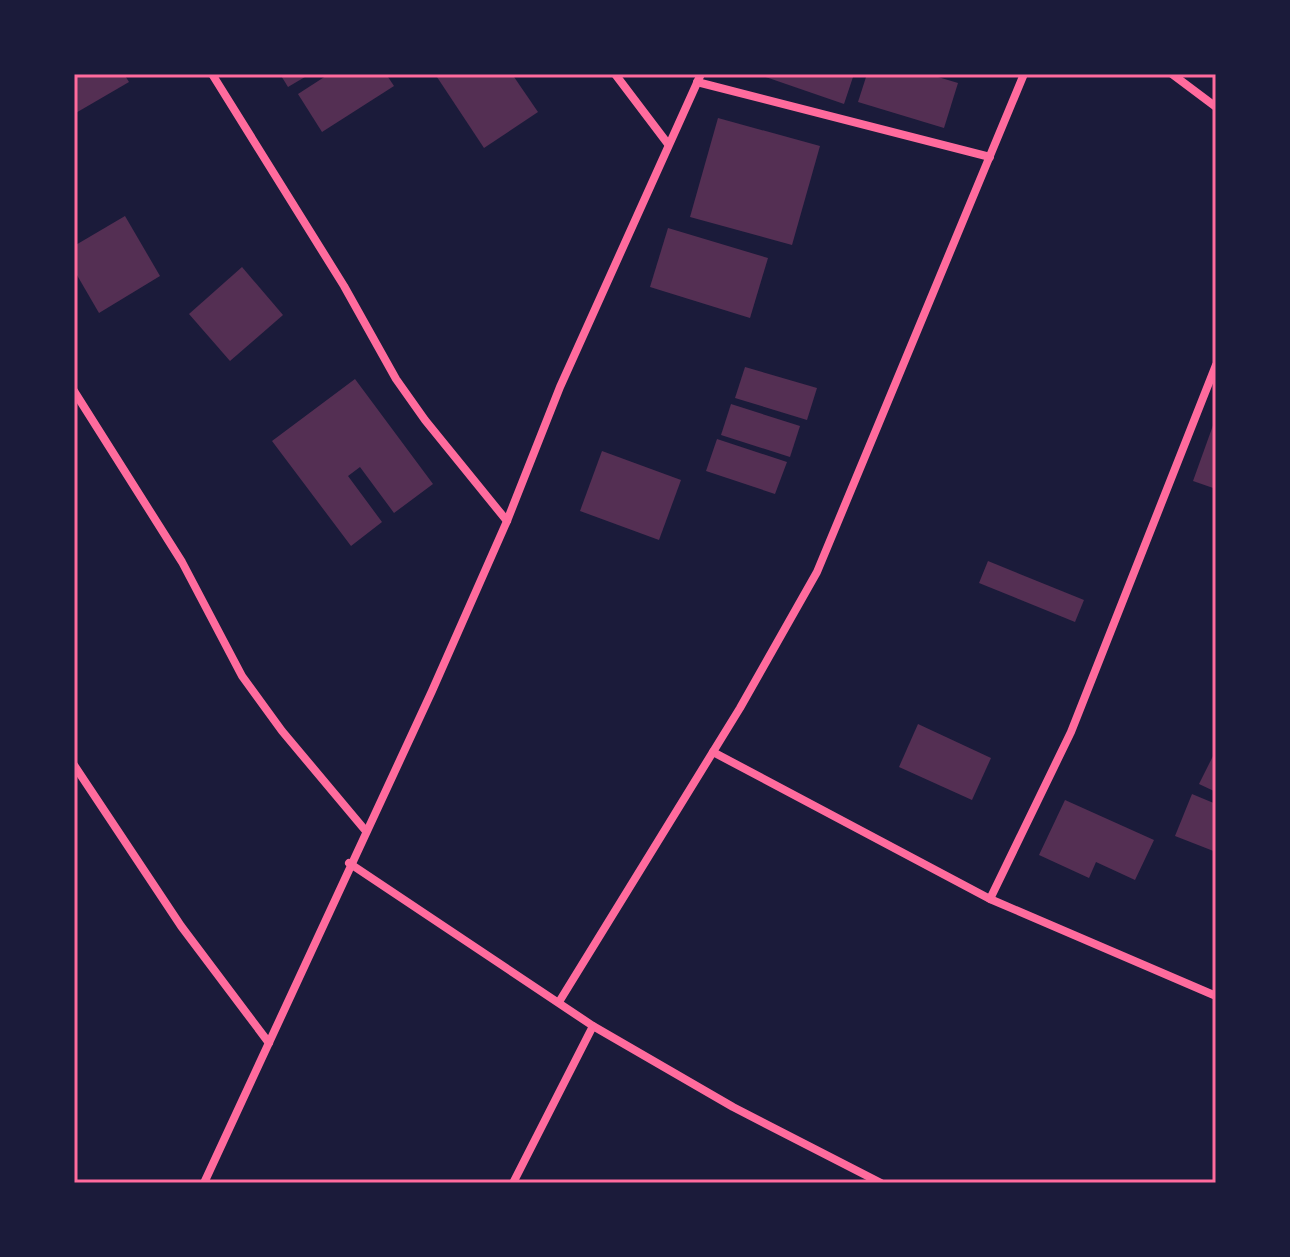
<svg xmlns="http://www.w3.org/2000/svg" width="1290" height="1257" viewBox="0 0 1290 1257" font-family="'Fira Sans',sans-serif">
<rect width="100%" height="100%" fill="#1b1b3a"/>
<!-- building -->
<g fill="#542f53">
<polygon points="74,74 124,74 129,82 74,114"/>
<polygon points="280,74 310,74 288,87"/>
<polygon points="329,74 386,74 394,86 322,132 298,94"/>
<polygon points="435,74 512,74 538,112 484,148"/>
<polygon points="757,74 854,74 844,104"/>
<polygon points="867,74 928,74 958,83 944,128 858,102"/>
<polygon points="718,118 820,146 792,245 690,217"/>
<polygon points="125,216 160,276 99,313 74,270 74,246"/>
<polygon points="668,228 768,258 750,318 650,287"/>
<polygon points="242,267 283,315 230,361 189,314"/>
<polygon points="745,367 817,388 807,420 735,398"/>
<polygon points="355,379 433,484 394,513 360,467 348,476 382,522 351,546 272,441"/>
<polygon points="731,404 800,426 790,457 721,435"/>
<polygon points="1216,417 1216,489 1193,481"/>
<polygon points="717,439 787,462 775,494 706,471"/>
<polygon points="602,451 681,480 659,540 580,511"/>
<polygon points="988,561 1084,600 1075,622 979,583"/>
<polygon points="918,724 991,758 972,800 899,767"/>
<polygon points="1216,750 1216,792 1199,784"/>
<polygon points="1192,794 1216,804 1216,852 1175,836"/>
<polygon points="1065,800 1154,840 1135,880 1096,862 1089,878 1039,855"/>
</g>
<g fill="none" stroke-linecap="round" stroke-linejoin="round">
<!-- minor -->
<g stroke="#ff6b9d" stroke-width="8">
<polyline points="212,74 344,286 396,379 425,420 507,521"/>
<polyline points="615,74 668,144"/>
<polyline points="1172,74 1216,107"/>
<polyline points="697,82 990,157"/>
<polyline points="74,391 182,562 242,676 282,731 365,830"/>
<polyline points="713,752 990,899 1216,996"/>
<polyline points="74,765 181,926 269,1043"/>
<polyline points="349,863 593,1026 733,1107 881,1183"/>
<polyline points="990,899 1071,732 1216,365"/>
<polyline points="559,1002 740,708 817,572 1024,74"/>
<polyline points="204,1183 432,691 507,521 560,387 701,74"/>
<polyline points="513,1183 593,1026"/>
</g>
</g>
<!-- border -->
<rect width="1290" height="1257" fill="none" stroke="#1b1b3a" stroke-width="152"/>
<rect x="76" y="76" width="1138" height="1105" fill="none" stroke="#ff6b9d" stroke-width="3"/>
</svg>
